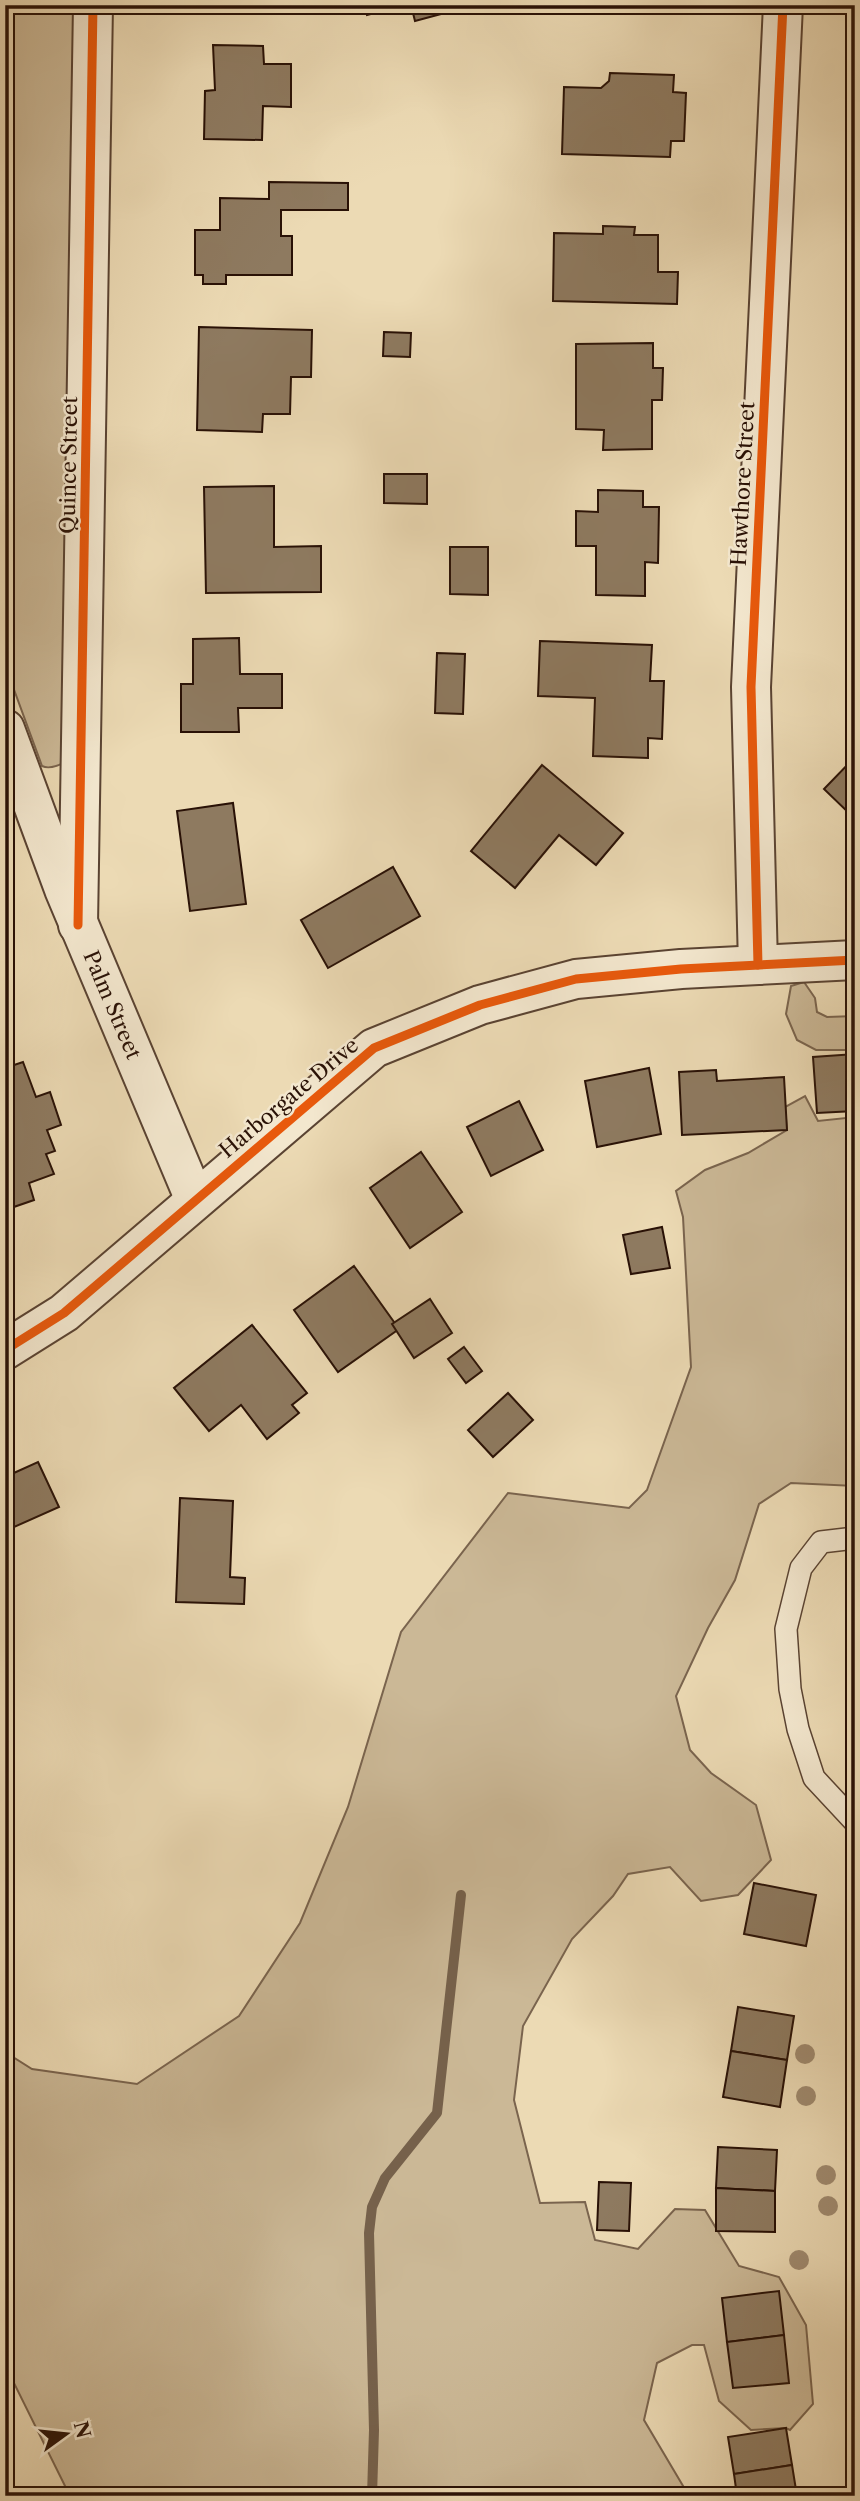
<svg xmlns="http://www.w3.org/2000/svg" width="860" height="2501" viewBox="0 0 860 2501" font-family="'Libre Caslon Text',serif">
<rect width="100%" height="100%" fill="#ecdab4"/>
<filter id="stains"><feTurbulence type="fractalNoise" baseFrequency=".00286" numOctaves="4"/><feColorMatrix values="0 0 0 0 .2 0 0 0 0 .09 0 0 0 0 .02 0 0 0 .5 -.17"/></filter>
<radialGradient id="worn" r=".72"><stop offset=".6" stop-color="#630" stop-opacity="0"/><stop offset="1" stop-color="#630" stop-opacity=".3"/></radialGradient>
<!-- green -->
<g fill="#cbb896" stroke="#7a644e" stroke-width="2">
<path d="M5,5h78l-16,756c-7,4 -17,9 -25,5l-37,-101z"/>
<polygon points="804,982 815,998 817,1012 827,1017 855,1016 855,1050 816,1050 797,1040 786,1014 791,986"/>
<polygon points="805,1096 818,1121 855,1117 855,1486 791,1483 759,1504 735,1580 708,1628 676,1696 690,1750 711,1773 756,1805 771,1860 738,1895 701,1901 670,1867 628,1874 613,1896 572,1939 523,2026 514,2100 540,2203 585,2202 595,2240 638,2249 675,2209 705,2210 739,2266 779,2277 806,2325 813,2404 790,2430 786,2428 751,2430 719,2401 704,2345 692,2345 657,2363 644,2420 689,2496 70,2496 12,2379 5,2372 5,2052 32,2069 137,2084 239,2016 300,1923 348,1807 401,1632 508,1493 629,1508 647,1490 691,1367 683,1217 676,1191 705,1170 748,1153 787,1130 785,1107"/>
</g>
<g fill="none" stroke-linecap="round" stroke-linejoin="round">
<!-- stream -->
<polyline stroke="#76614b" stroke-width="10" points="372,2496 374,2430 369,2233 372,2207 385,2178 437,2113 461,1895"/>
</g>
<!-- building -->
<g fill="#8e7a60" stroke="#291106" stroke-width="2">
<rect x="278" y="5" width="56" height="6"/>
<polygon points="365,5 389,5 390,9 367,15"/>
<polygon points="411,5 455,5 456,10 415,21"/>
<polygon points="213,45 263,46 264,64 291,64 291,107 263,106 262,140 204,139 205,91 215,90"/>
<polygon points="610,73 674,75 673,92 686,93 684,141 671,141 670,157 562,154 564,87 601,88 609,81"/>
<polygon points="269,182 348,183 348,210 281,210 281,236 292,236 292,275 226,275 226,284 203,284 203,275 195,275 195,230 220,230 220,198 269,199"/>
<polygon points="603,226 635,227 634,235 658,235 658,272 678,272 677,304 553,301 554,233 603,234"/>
<polygon points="199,327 312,330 311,377 291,377 290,414 263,414 262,432 197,430"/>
<polygon points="384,332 411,333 410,357 383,356"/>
<polygon points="653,343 653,368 663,368 662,400 652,400 652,449 603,450 604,430 576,429 576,344"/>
<polygon points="384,474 427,474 427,504 384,503"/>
<polygon points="274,486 274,547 321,546 321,592 206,593 204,487"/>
<polygon points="598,490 643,491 643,507 659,507 658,563 645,562 645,596 596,595 596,546 576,546 576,511 598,512"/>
<polygon points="450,547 488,547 488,595 450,594"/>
<polygon points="239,638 240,674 282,674 282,708 238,708 239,732 181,732 181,684 193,684 193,639"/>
<polygon points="540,641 652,645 650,681 664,681 662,739 648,738 648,758 593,756 595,698 538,696"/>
<polygon points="437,653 465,654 463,714 435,713"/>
<polygon points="855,757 855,819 824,789"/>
<polygon points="542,765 623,833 596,865 559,835 515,888 471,851"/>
<polygon points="233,803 246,904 190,911 177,811"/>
<polygon points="393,867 420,916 328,968 301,920"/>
<polygon points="855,1054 855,1111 817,1113 813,1057"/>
<polygon points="23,1062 36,1097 50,1092 61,1125 47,1130 55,1151 46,1154 54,1174 29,1183 34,1200 5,1210 5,1068"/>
<polygon points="649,1068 661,1134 597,1147 585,1081"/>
<polygon points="716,1070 717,1081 784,1077 787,1130 682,1135 679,1072"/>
<polygon points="519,1101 543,1150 491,1176 467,1127"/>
<polygon points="421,1152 462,1212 410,1248 370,1188"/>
<polygon points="662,1227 670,1268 631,1274 623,1235"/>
<polygon points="354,1266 399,1329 338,1372 294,1310"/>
<polygon points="430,1299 452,1333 414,1358 392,1324"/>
<polygon points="252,1325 307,1393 292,1405 299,1413 267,1439 241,1405 209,1431 174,1388"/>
<polygon points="464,1347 482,1371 466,1383 448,1359"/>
<polygon points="508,1393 533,1420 493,1457 468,1430"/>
<polygon points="38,1462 59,1507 5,1531 5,1477"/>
<polygon points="180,1498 233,1501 230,1577 245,1578 244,1604 176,1602"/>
<polygon points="5,1822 10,1823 5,1861"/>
<polygon points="754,1883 816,1895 806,1946 744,1934"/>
<polygon points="738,2007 794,2016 787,2060 731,2051"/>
<polygon points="731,2051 787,2060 780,2107 723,2097"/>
<polygon points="718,2147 777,2150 775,2191 716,2188"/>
<polygon points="599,2182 631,2183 629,2231 597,2230"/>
<polygon points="716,2188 775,2191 775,2232 716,2231"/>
<polygon points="779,2291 784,2335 727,2342 722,2298"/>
<polygon points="784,2335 789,2383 733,2388 727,2342"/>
<polygon points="786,2428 792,2465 734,2474 728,2437"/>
<polygon points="792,2465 797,2496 737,2496 734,2474"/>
</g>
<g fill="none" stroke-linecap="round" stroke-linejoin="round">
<defs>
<polyline id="lane" points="855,1538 821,1542 801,1568 786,1629 790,1689 798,1729 814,1778 855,1822"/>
<g id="street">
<polyline points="5,729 64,889 195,1200"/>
<polyline points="78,925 93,5"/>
<polyline points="758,965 751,687 783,5"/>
<polyline points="5,1350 64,1313 374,1048 480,1005 576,979 681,969 855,960"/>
</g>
</defs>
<!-- lane casing -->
<use href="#lane" stroke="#5a4332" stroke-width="24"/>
<!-- street casing -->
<use href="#street" stroke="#5a4332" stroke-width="42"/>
<!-- lane -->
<use href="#lane" stroke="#f3e7ce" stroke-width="21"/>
<!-- street -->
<use href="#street" stroke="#f3e7ce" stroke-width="38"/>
<defs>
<g id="cycleway">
<polyline points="78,925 93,5"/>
<polyline points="758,965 751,687 783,5"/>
<polyline points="5,1350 64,1313 374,1048 480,1005 576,979 681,969 855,960"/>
</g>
</defs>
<!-- cycleway casing -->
<use href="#cycleway" stroke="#f3e7ce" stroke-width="13"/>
<!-- cycleway -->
<use href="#cycleway" stroke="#e8590c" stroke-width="9"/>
</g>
<!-- trees -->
<g fill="#a08b70">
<circle cx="805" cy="2054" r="10"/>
<circle cx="806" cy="2096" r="10"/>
<circle cx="826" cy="2175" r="10"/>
<circle cx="828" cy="2206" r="10"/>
<circle cx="799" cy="2260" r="10"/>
</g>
<g text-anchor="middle" stroke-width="5" stroke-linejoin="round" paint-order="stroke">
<!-- street labels -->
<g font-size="21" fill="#291106" stroke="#f3e7ce">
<text transform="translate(69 465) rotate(-89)" y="7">Quince Street</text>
<text transform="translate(743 484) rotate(-87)" y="7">Hawthore Street</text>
<text transform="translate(112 1005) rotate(67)" y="7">Palm Street</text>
<text transform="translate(289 1098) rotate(-40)" y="7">Harborgate Drive</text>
</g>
</g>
<!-- margin -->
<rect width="860" height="2501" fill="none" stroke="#ecdab4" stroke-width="28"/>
<rect x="7" y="7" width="846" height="2487" fill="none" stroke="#291106" stroke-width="3.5"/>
<rect x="14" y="14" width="832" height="2473" fill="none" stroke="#291106" stroke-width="2"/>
<!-- north arrow -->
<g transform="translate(66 2434) rotate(75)" stroke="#f3e7ce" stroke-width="5" paint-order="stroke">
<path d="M0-5L12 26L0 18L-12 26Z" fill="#291106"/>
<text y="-10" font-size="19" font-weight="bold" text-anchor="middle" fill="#291106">N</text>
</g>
<rect width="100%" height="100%" filter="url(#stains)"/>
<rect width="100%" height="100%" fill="url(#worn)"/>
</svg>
